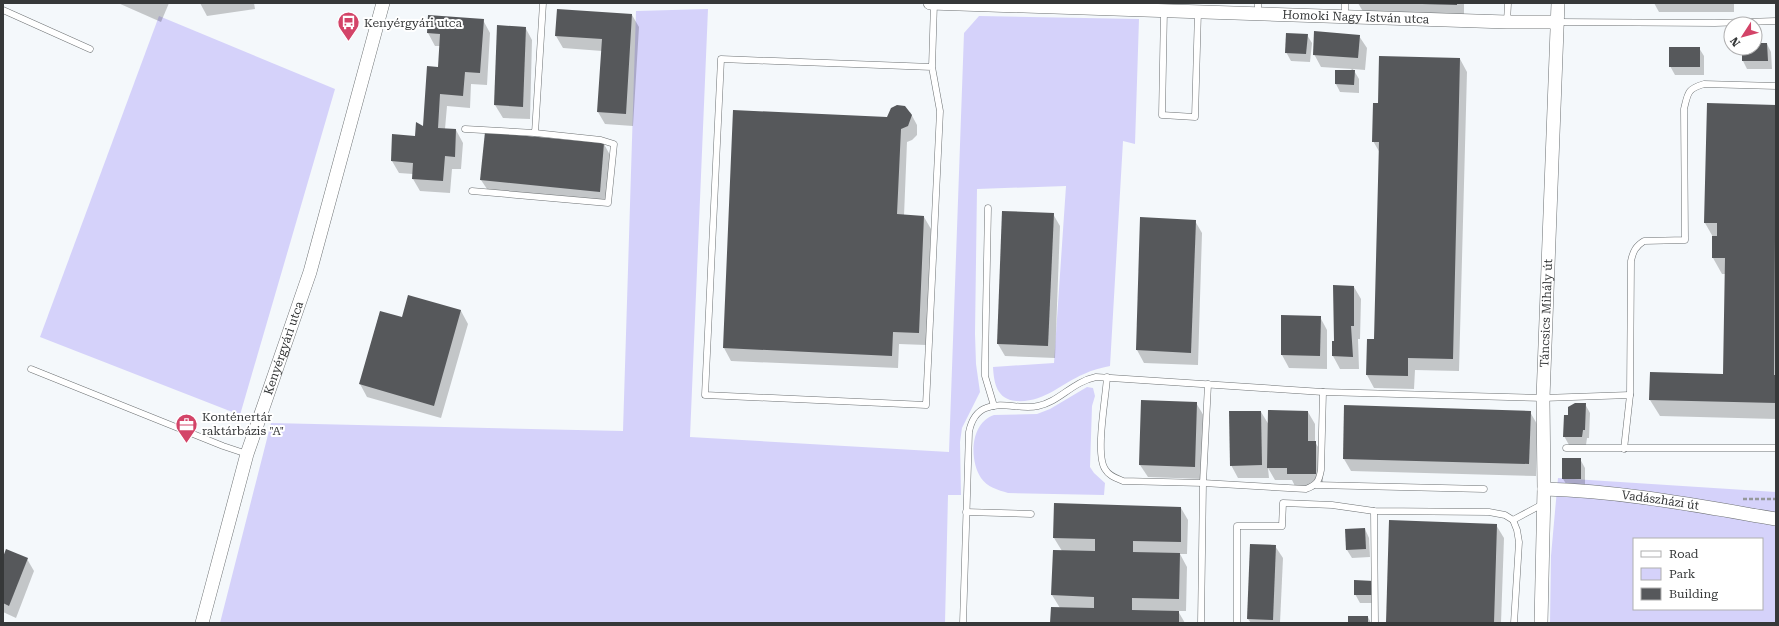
<svg xmlns="http://www.w3.org/2000/svg" width="1779" height="626" viewBox="0 0 1779 626" font-family="'Roboto Serif',serif">
<rect width="100%" height="100%" fill="#f4f8fb"/>
<!-- green -->
<g fill="#d5d2fa" fill-rule="evenodd">
<path d="M708,9l-18,428 259,15 15,-419 15,-17 160,3 -4,125 -12,-3 -13,225c-9,2 -18,4 -26,8 -24,10 -40,29 -68,27 -19,-2 -22,-17 -23,-34l61,-4 12,-177 -89,3 -2,145 1,30 4,28 -18,36 -2,14 1,53h-13l-3,128h-725l51,-200 352,8 13,-420z"/>
<polygon points="159,16 335,89 240,415 40,337"/>
<path d="M1087,387l6,1 2,8 -3,10 -2,61 4,6 11,10 -1,12 -96,-2c-10,-3 -21,-6 -27,-15 -12,-18 -11,-55 13,-63l43,-1 13,-5z"/>
<path d="M1558,478l218,14v131h-226l1,-67zM1634,539h128v70h-128z"/>
</g>
<!-- shadow -->
<g fill="#0003">
<polygon points="118,3 169,3 161,22"/>
<polygon points="200,3 254,3 255,9 207,16"/>
<polygon points="1358,3 1464,3 1464,17 1365,15"/>
<polygon points="1654,3 1734,3 1734,12 1659,12"/>
<polygon points="632,15 639,27 633,126 605,124 598,112 602,51 563,48 556,36"/>
<polygon points="429,16 483,20 490,33 487,85 471,84 470,108 447,106 445,129 456,130 463,143 461,169 452,169 450,193 420,191 413,179 413,174 399,173 392,161 424,128 439,68 440,46 435,46 428,33"/>
<polygon points="498,26 525,27 532,40 530,119 503,118 495,105"/>
<polygon points="1307,35 1312,43 1310,62 1291,61 1286,52"/>
<polygon points="1359,36 1367,48 1365,70 1353,69 1359,79 1359,93 1340,92 1336,84 1352,69 1321,67 1314,54"/>
<polygon points="1755,44 1767,44 1771,52 1772,69 1747,69 1743,61 1743,48 1755,48"/>
<polygon points="1699,48 1704,56 1704,75 1675,75 1670,66"/>
<polygon points="1460,59 1467,72 1459,371 1415,370 1414,389 1374,388 1367,375 1368,340 1375,340 1380,153 1373,141 1379,104"/>
<polygon points="1708,104 1776,106 1776,419 1660,416 1650,400 1724,375 1726,274 1722,274 1713,258 1713,237 1705,223"/>
<polygon points="734,111 887,118 910,112 917,125 917,135 912,140 907,142 904,216 924,217 931,229 926,345 899,344 898,368 731,361 724,348"/>
<polygon points="604,144 611,157 606,204 489,192 481,180"/>
<polygon points="1053,214 1060,226 1055,358 1005,356 998,344"/>
<polygon points="1141,218 1195,221 1202,233 1198,365 1144,363 1137,350"/>
<polygon points="1354,287 1361,299 1360,339 1358,339 1359,369 1340,369 1333,356 1333,342 1335,342"/>
<polygon points="461,311 468,324 441,418 367,397 360,384 380,312 402,318"/>
<polygon points="1282,316 1320,317 1327,330 1327,369 1289,368 1282,355"/>
<polygon points="1196,403 1204,416 1202,479 1148,477 1140,465"/>
<polygon points="1585,404 1590,413 1589,438 1587,438 1586,445 1569,445 1564,436 1569,416"/>
<polygon points="1261,412 1269,425 1308,412 1315,424 1315,442 1323,455 1323,486 1295,486 1292,480 1275,480 1268,468 1269,478 1238,478 1231,465"/>
<polygon points="1530,412 1537,424 1536,476 1351,471 1344,459"/>
<polygon points="1580,459 1585,468 1585,487 1568,487 1563,479"/>
<polygon points="1181,508 1188,520 1187,554 1180,554 1187,567 1186,611 1178,611 1185,623 1051,623 1060,608 1052,595 1062,551 1054,538"/>
<polygon points="1496,525 1504,538 1501,623 1387,623"/>
<polygon points="1365,529 1369,538 1370,557 1352,558 1347,550"/>
<polygon points="1275,546 1283,558 1280,623 1251,623 1248,619"/>
<polygon points="3,559 27,559 34,571 16,618 3,612"/>
<polygon points="1373,582 1378,590 1378,603 1360,603 1355,594"/>
<polygon points="1368,617 1371,623 1349,623"/>
</g>
<!-- building -->
<g fill="#56585b">
<polygon points="1422,3 1457,3 1457,5 1422,4"/>
<polygon points="557,9 632,14 626,114 597,112 602,39 555,36"/>
<polygon points="428,15 484,19 480,73 465,72 463,96 440,94 438,128 456,129 455,157 445,156 443,181 412,179 413,163 391,161 392,134 415,136 416,122 423,126 427,66 438,67 440,34 427,33"/>
<polygon points="497,25 526,27 523,107 494,105"/>
<polygon points="1314,31 1360,35 1358,58 1313,55"/>
<polygon points="1286,33 1308,34 1306,54 1285,53"/>
<polygon points="1755,43 1767,43 1768,61 1742,61 1742,48 1755,48"/>
<rect x="1669" y="47" width="31" height="20"/>
<polygon points="1379,56 1460,58 1453,359 1408,358 1408,376 1366,375 1367,339 1374,339 1379,142 1372,142 1373,103 1378,103"/>
<polygon points="1335,70 1355,70 1354,85 1335,84"/>
<polygon points="1707,103 1776,105 1774,375 1776,375 1776,403 1649,400 1650,372 1723,374 1725,258 1712,258 1712,236 1717,236 1717,223 1704,223"/>
<polygon points="897,105 905,106 912,115 908,126 901,129 897,214 924,216 919,333 893,332 892,356 723,348 733,110 887,117 891,108"/>
<polygon points="485,132 604,143 600,192 480,180"/>
<polygon points="1002,211 1054,213 1048,346 997,344"/>
<polygon points="1140,217 1196,220 1191,353 1136,350"/>
<polygon points="1333,285 1354,286 1354,326 1351,326 1353,357 1332,356 1332,341 1334,341"/>
<polygon points="408,295 461,310 434,406 359,384 380,311 402,317"/>
<polygon points="1281,315 1321,316 1320,356 1281,355"/>
<polygon points="1141,400 1197,402 1195,467 1139,465"/>
<polygon points="1575,403 1586,403 1585,430 1583,430 1582,437 1563,437 1564,415 1568,415 1568,407"/>
<polygon points="1344,405 1531,411 1529,464 1343,459"/>
<polygon points="1268,410 1308,411 1308,441 1316,441 1316,474 1287,474 1287,468 1267,468"/>
<polygon points="1229,411 1261,411 1262,465 1230,466"/>
<rect x="1562" y="458" width="19" height="21"/>
<polygon points="1054,503 1181,507 1181,542 1133,541 1133,552 1180,553 1179,599 1132,598 1132,610 1179,611 1179,623 1050,623 1051,607 1094,608 1094,597 1051,595 1053,550 1095,551 1095,539 1053,538"/>
<polygon points="1389,520 1497,524 1494,623 1386,623"/>
<polygon points="1365,528 1366,549 1346,550 1345,529"/>
<polygon points="1250,544 1276,545 1273,620 1247,619"/>
<polygon points="6,549 28,558 9,606 3,603 3,557"/>
<polygon points="1354,580 1374,581 1373,595 1354,595"/>
<rect x="1348" y="616" width="20" height="7"/>
</g>
<g fill="none" stroke-linecap="round" stroke-linejoin="round">
<defs>
<g id="service">
<polyline points="3,10 90,49"/>
<polyline points="1164,10 1162,115 1195,117 1198,11"/>
<polyline points="1258,13 1258,3"/>
<polyline points="1345,16 1345,3"/>
<polyline points="1507,22 1508,3"/>
<polyline points="1558,22 1715,23 1776,21"/>
<polyline points="932,67 721,59 705,395 926,405 940,111 932,67 934,3"/>
<polyline points="465,129 535,133 543,3"/>
<polyline points="472,191 608,203 614,144 601,140 535,133"/>
<polyline points="988,208 985,363 985,376 994,406"/>
<polyline points="31,369 223,446 247,454"/>
<path d="M1107,377c-1,20 -12,77 -2,92 4,7 11,9 18,12l80,2 5,-99"/>
<path d="M1630,395l1,-134c2,-10 5,-15 13,-20l41,-1 -1,-131c4,-16 3,-20 20,-25l72,2"/>
<polyline points="1566,448 1776,448"/>
<polyline points="1316,485 1484,489"/>
<polyline points="1374,511 1375,623"/>
<polyline points="966,512 1031,514"/>
<polyline points="1513,520 1517,530 1519,542 1514,623"/>
<path d="M963,623l6,-191c2,-10 6,-20 17,-24 16,-7 35,2 52,-2 21,-4 34,-24 58,-29l227,15"/>
<path d="M1201,623l2,-140 103,6c11,-4 13,-8 15,-19l2,-78 220,6 87,-3 -6,54"/>
<polyline points="1237,623 1237,526 1282,526 1283,503 1332,505 1374,511 1489,512 1505,515 1513,520 1543,504"/>
</g>
<g id="minor">
<path id="s1" d="M930,3l577,19h51"/>
<path id="s2" d="M1544,489c78,2 155,17 232,30"/>
<path id="s3" d="M202,623l45,-169 63,-182 73,-269"/>
<path id="s4" d="M1541,623l3,-134 -1,-91 15,-395"/>
</g>
</defs>
<!-- service casing -->
<use href="#service" stroke="#6d7173" stroke-width="7"/>
<!-- minor casing -->
<use href="#minor" stroke="#6d7173" stroke-width="14"/>
<!-- path -->
<polyline stroke="#95989a" stroke-width="2.5" stroke-dasharray="4 2" stroke-linecap="butt" points="1743,499 1776,499"/>
<!-- service -->
<use href="#service" stroke="#fff" stroke-width="6"/>
<!-- minor -->
<use href="#minor" stroke="#fff" stroke-width="13"/>
</g>
<!-- icons -->
<defs>
<symbol id="bus-pin" viewBox="-11 -11 22 30"><path d="M0 17L-7.5 6A9.5 9.5 0 1 1 7.5 6Z" fill="#d34468" stroke="#fff"/><path d="M-5-6H5V4H4V6H2V4H-2V6H-4V4H-5ZM-3.5-4V0h7V-4ZM-3.5 1.2v1.5H-2V1.2ZM2 1.2v1.5H3.5V1.2Z" fill="#fff"/></symbol>
<symbol id="office-pin" viewBox="-11 -11 22 30"><path d="M0 17L-7.5 6A9.5 9.5 0 1 1 7.5 6Z" fill="#d34468" stroke="#fff"/><path d="M-6-3h4V-5.5h4V-3h4V5H-6ZM-1-4.5V-3h2v-1.5ZM-6 0V1H6V0Z" fill="#fff"/></symbol>
</defs>
<g fill-rule="evenodd">
<use href="#bus-pin" x="336" y="10" width="25" height="34"/>
<use href="#office-pin" x="174" y="412" width="25" height="34"/>
</g>
<g text-anchor="middle" stroke-width="4" stroke-linejoin="round" paint-order="stroke">
<!-- street labels -->
<g font-size="12" fill="#363839" stroke="#fff">
<text dy="4" stroke="none"><textPath href="#s1" startOffset="426">Homoki Nagy István utca</textPath></text>
<text dy="4" stroke="none"><textPath href="#s4" startOffset="310">Táncsics Mihály út</textPath></text>
<text dy="4" stroke="none"><textPath href="#s3" startOffset="287">Kenyérgyári utca</textPath></text>
<text dy="4" stroke="none"><textPath href="#s2" startOffset="117">Vadászházi út</textPath></text>
</g>
<!-- poi labels -->
<g font-size="12" fill="#363839" stroke="#fff" text-anchor="start">
<text x="364" y="27">Kenyérgyári utca</text>
<text x="202" y="421">Konténertár<tspan x="202" dy="14">raktárbázis "A"</tspan></text>
</g>
</g>
<!-- border -->
<rect width="1779" height="626" fill="none" stroke="#363839" stroke-width="8"/>
<!-- legend -->
<rect x="1633" y="538" width="130" height="72" fill="#ffffff" stroke="#afafb0"/>
<rect x="1641" y="551" width="20" height="6" fill="#ffffff" stroke="#afafb0"/>
<text x="1669" y="558" font-size="12" fill="#363839">Road</text>
<rect x="1641" y="568" width="20" height="12" fill="#d5d2fa" stroke="#afafb0"/>
<text x="1669" y="578" font-size="12" fill="#363839">Park</text>
<rect x="1641" y="588" width="20" height="12" fill="#56585b" stroke="#afafb0"/>
<text x="1669" y="598" font-size="12" fill="#363839">Building</text>
<!-- north arrow -->
<g transform="translate(1743 36) rotate(234)"><circle r="19" fill="#ffffff" stroke="#afafb0"/>
<path d="M0-3L7 15L0 10L-7 15Z" fill="#d34468"/>
<text y="-6" font-size="11" font-weight="bold" text-anchor="middle" fill="#363839">N</text>
</g>
</svg>
